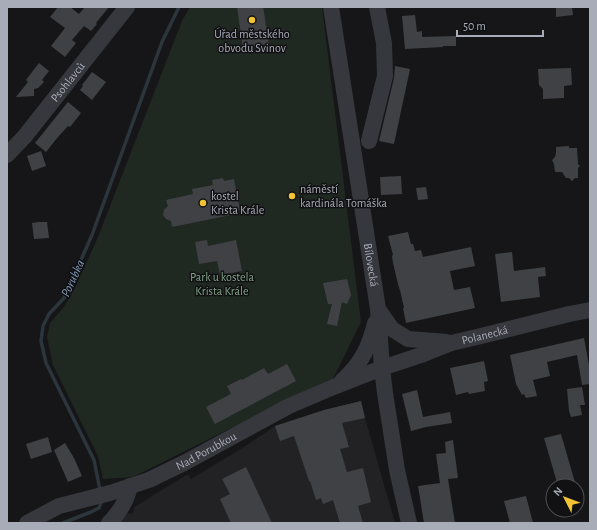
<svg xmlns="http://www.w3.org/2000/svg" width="597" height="530" viewBox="0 0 597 530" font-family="'Alegreya Sans',sans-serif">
<rect width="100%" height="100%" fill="#161618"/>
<!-- built -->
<polygon fill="#222225" points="361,401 365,418 395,523 114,523 125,514 133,513 134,507 188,474 191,479 244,447 275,426 324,410"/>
<!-- green -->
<polygon fill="#202822" points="190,7 322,7 361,322 332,381 283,402 133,477 103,479 98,456 53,365 47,337 50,323 64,307 76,286 98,237 182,21"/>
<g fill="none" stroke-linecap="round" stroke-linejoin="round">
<!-- stream -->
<g stroke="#2c343c" stroke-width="3.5">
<polyline points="100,490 94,460 46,363 41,341 43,326 49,314 64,298 92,235 162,42 179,7"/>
<polyline points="63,523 91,512 99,508 102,500"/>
</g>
</g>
<!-- building -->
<g fill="#404145">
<polygon points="58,7 70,7 79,14 85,7 109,7 96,23 97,24 91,31 84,26 72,40 76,43 65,57 51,46 65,28 50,17"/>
<polygon points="237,7 263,7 269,44 243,48"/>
<polygon points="556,7 572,7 573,15 556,17"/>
<polygon points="415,15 417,32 422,31 422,37 456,36 456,46 443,46 443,47 405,49 402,16"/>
<polygon points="39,63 49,71 42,80 44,82 38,88 34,89 34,96 16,97 28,82 26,80"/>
<polygon points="395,66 410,69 394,144 379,141 394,78"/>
<polygon points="571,68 572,85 564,86 564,98 543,99 543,89 539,85 538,69"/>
<polygon points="92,72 106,82 92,100 80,90 83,86 82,85"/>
<polygon points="68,102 81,113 70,127 68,126 58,137 46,152 35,143"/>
<polygon points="569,146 569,148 577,148 578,164 580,166 578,168 578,178 575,178 572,181 569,178 566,178 562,172 555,172 554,164 552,160 555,157 556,153 556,147"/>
<polygon points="41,151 46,166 32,171 27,156"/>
<polygon points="401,176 402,194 381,195 380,177"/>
<polygon points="223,178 224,181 234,179 240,210 230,212 231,215 172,227 171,221 166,219 163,215 164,210 168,206 166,200 193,194 192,189 213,185 212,180"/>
<polygon points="426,187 428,199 418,200 416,188"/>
<polygon points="39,222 47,222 49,238 34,239 32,223"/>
<polygon points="408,232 411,244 413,244 415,251 421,250 423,257 471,247 475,266 450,271 454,290 470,287 475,308 406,323 403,308 404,308 400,290 400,291 398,284 393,263 392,256 393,255 388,236"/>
<polygon points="207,240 208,246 236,240 242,271 220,275 217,261 199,264 195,242"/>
<polygon points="512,252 514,271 545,267 546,276 538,277 540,297 501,302 495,254"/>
<polygon points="347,279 351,295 347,304 342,302 337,326 327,324 332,304 328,304 323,283"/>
<polygon points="584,338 590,371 590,384 582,385 577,355 547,362 550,376 533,380 537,396 526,398 524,394 522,395 516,384 510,355"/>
<polygon points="484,361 488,381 484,382 485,391 469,394 468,392 456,395 450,368"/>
<polygon points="287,364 296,381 215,424 206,407 231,394 227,386 241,379 242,380 264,368 268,374"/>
<polygon points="582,387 585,405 580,405 582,415 571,417 569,411 567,389"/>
<polygon points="417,390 423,417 450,412 452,423 426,427 411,431 402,394"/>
<polygon points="361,401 365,418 342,423 349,447 340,449 347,472 363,468 371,502 358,506 363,523 340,523 333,500 323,504 321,498 316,500 310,481 309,481 294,436 280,441 275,426 324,410"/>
<polygon points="561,434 576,486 558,486 544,438"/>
<polygon points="48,437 52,452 31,459 26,444"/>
<polygon points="453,440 458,478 448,479 455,523 424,523 418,486 440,483 436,454 446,453 445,442"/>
<polygon points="65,443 74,458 82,476 68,482 54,450"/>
<polygon points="246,467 253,482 272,523 231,523 220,499 230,494 222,479"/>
<polygon points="526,496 533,523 510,523 504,501"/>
</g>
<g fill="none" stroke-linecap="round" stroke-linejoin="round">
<!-- minor -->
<g stroke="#37383d" stroke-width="16">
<path id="s1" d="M331,7l47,302 4,59 3,25 12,77 12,53"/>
<polyline points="369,141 385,76 384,43 377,7"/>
<path id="s2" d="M7,155l18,-19 102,-129"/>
<polyline points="378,309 392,329 408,339 447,342"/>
<path d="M342,381c19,-17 27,-33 33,-58"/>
<path id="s3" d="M27,523l32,-17 51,-13 39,-13 35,-17 105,-57 47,-20 46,-18 39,-13 30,-12 26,-6 92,-23 21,-4"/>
<path d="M109,523c11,-11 18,-22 21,-37"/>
</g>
</g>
<!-- markers -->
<g fill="#f2c334" stroke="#111113" stroke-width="1.5">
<circle cx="252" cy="20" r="4"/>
<circle cx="292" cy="196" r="4"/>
<circle cx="203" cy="203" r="4"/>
</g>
<g text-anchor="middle" stroke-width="3" stroke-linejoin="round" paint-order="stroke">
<!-- poi labels -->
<g font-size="12" fill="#a8acb8" stroke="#111113" text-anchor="start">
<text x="252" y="38" text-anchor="middle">Úřad městského<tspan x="252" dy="14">obvodu Svinov</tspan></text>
<text x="300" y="193">náměstí<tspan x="300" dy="14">kardinála Tomáška</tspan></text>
<text x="211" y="200">kostel<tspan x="211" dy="14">Krista Krále</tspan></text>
</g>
<!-- street labels -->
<g font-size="12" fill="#a8acb8" stroke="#111113">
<text dy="4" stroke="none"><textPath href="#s2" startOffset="95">Psohlavců</textPath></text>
<text dy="4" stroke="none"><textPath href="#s1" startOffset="261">Bílovecká</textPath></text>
<text dy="4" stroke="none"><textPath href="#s3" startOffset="497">Polanecká</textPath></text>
<text dy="4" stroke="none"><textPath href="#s3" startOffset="194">Nad Porubkou</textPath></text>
</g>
<!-- park labels -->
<g font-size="12" fill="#7fa385" stroke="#111113">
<text x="222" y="281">Park u kostela<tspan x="222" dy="14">Krista Krále</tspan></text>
</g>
<!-- water labels -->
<g font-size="13" font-style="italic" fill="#7f96b3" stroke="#111113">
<text transform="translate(72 278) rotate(-65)" y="5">Porubka</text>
</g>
</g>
<!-- border -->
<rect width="597" height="530" fill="none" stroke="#a8acb8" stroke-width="16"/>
<!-- north arrow -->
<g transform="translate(565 498) rotate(312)"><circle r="19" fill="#111113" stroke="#4d4f55"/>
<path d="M0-3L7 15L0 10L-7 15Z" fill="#f2c334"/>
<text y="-6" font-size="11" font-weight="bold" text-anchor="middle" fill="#a8acb8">N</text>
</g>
<!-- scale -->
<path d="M457 30v6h86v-6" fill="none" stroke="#a8acb8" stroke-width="2"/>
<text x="463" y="30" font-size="12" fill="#a8acb8" stroke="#111113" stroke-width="3" paint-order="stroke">50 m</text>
</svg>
